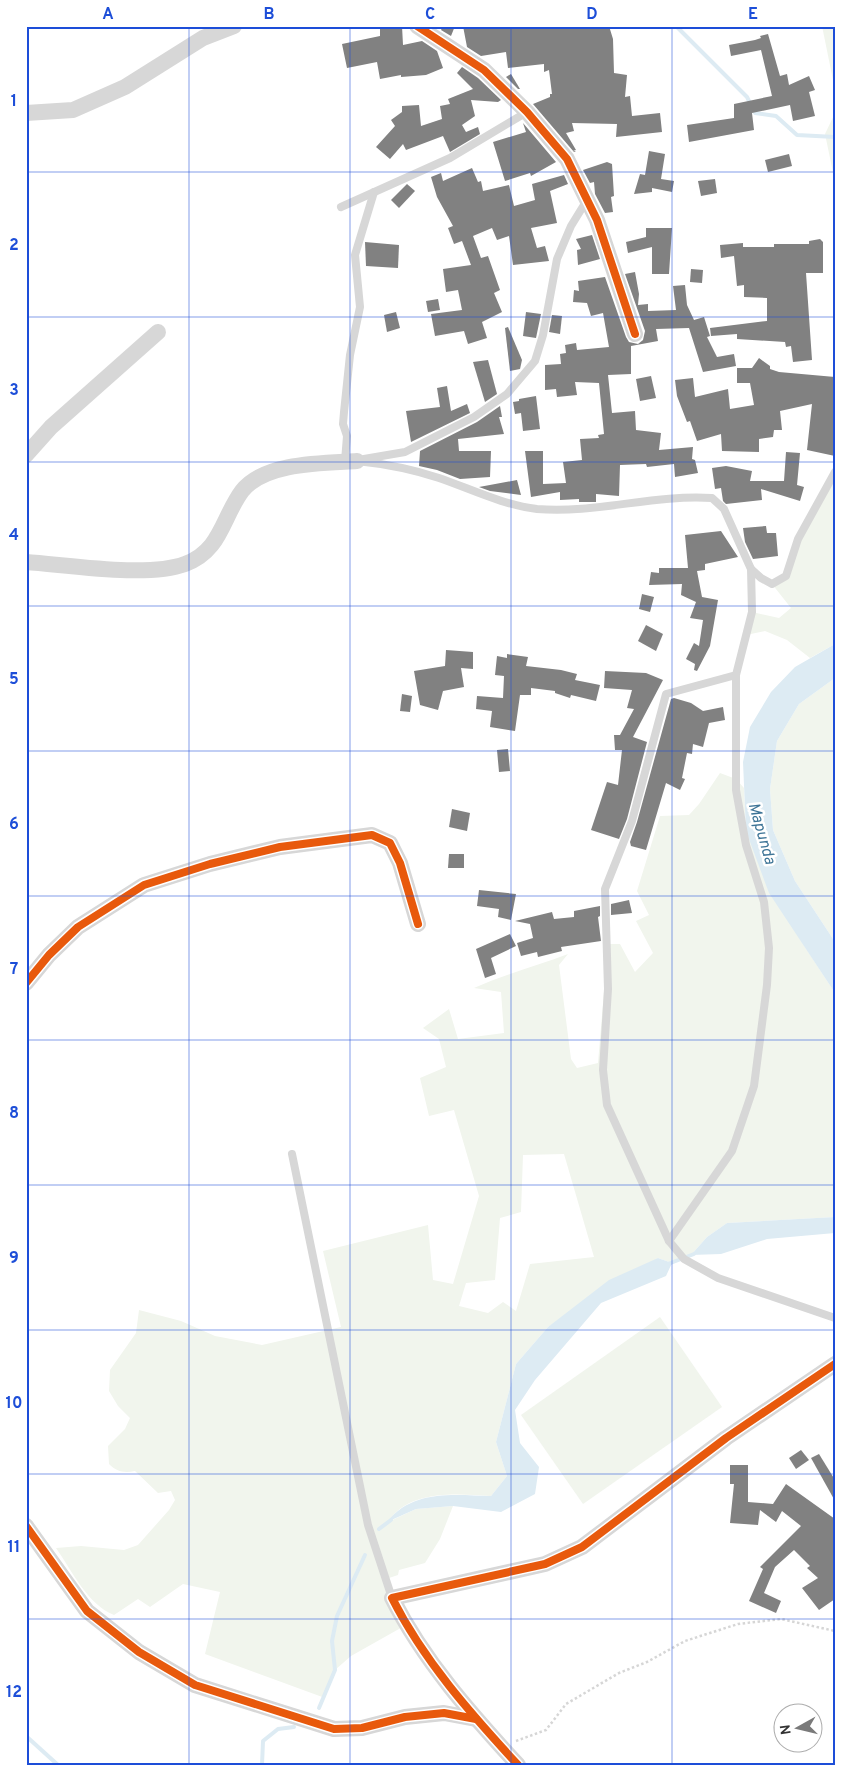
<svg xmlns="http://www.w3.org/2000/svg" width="861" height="1791" viewBox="0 0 861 1791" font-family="Overpass,sans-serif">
<rect width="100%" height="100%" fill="#fff"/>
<!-- green -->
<g fill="#f1f5ed" fill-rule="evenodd">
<polygon points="822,26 835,26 835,90"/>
<polygon points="835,113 835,182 825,134"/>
<polygon points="835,472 835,644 810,658 787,640 765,631 746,635 752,612 779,618 791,608 772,584 786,576 798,539"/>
<polygon points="835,678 835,942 795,881 773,830 770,789 777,741 799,704"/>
<path d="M720,773l16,6 8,9 2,43 59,116 30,46v224l-108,6 -20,14 -16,18 -19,8 -14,-5 -110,69 -32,37 -20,78 11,34 -16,20c-34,-2 -82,-7 -103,26l28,-13 37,-3 -13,33 -15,24 -26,7 -1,5 -12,4 20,46 -55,31 -16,14 -10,28 -120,-44 15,-62 -37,-8 -33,23 -12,-8 -24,16c-26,-10 -42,-44 -58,-67l25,-2 43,4 14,-5 31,-35 6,-10 -4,-9 -13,2 -23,-22c-11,2 -18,1 -26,-7l-1,-18 17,-17 5,-11 -12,-12 -9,-15 1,-21 26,-37 3,-23 42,11 34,15 47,9 79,-18 -18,-76 105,-26 5,55 20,4 26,-88 -25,-86 -25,6 -9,-38 26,-11 -7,-28 -16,-11 26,-19 9,30 46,-6 -3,-41 -27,-4c31,-14 63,-22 94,-34l-9,11 12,94 6,9 21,-5 10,-119h12l15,28 18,-19 -17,-32 13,-6 -12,-24 23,-75 29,-1 10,-11zM564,1154l30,103 -64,7 -14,47 -13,-9 -15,11 -29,-7 7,-23 29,-3 5,-62 21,-6 2,-57z"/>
<polygon points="660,1317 722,1407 583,1504 521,1415"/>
</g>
<!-- water -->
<g fill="#ddebf3">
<polygon points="835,644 835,678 799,704 777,741 770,789 773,830 795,881 835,942 835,993 769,893 746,831 743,762 750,727 771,692 795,667"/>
<polygon points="835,1217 835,1233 767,1239 721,1254 691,1255 707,1237 727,1223"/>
<path d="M658,1258l14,5 -6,13 -65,27 -66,77 -20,30 5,33 19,24 -4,27 -34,18 -48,-6 -37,3 -29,13c26,-33 66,-27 104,-26l16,-20 -11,-34 20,-78 32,-37 61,-47z"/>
</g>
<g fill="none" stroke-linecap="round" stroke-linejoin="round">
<!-- stream -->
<g stroke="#ddebf3" stroke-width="4">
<polyline points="676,26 747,97 750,103"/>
<polyline points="753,110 755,113 776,116 797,135 835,137"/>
<polyline points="668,1264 694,1254"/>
<polyline points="379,1529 391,1520"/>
<polyline points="319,1708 335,1670 332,1641 337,1616 365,1555"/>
<polyline points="26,1736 58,1765"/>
<polyline points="262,1765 263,1741 278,1729 294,1727"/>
</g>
</g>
<!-- building -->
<g fill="#818181">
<polygon points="380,26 402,26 403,45 422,41 437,51 443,68 426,75 401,77 401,75 380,79 377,62 347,68 342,44 380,36"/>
<polygon points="443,26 455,26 451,36 441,30"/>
<polygon points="463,26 609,26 613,39 614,73 627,75 625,97 630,96 632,116 660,113 662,132 616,137 617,124 572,123 574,131 566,133 576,150 573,150 576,151 574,152 533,104 550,97 550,94 552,94 549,70 544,72 544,64 508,68 506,52 481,56 467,47"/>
<polygon points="768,34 780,76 787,74 789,85 809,76 815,90 809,92 815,116 793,121 790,105 752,113 754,130 689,142 687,125 734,118 734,104 772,96 761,50 731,56 729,45 755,40 761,38 760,36"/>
<polygon points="462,67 478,78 501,100 498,102 471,100 475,116 462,125 466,132 478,127 480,134 450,152 443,136 406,150 403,144 390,159 376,147 395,126 391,120 402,112 402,106 419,105 421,126 442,119 440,106 450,104 448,99 473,89 457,73"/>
<polygon points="511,74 520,89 518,89 506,77"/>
<polygon points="523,123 556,162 531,176 530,173 505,181 493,142 526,132"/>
<polygon points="649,151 665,154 661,179 674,181 672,192 652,188 652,192 634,194 640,174 645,175"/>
<polygon points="789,154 792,166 768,172 765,160"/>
<polygon points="607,162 612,164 614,196 611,197 613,212 605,213 595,194 594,182 590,183 583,170"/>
<polygon points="472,168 478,182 481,181 483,191 509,185 514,206 535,200 532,184 564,175 568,184 550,191 557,223 531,228 537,248 545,246 549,261 513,265 509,236 497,240 492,228 473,236 481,258 488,256 500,290 494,293 502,312 482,322 487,338 468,344 464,331 435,336 431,314 462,310 458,290 446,292 443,269 471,265 462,241 454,244 448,228 453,226 437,197 431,177 441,173 443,181"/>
<polygon points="715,179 717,193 701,196 698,181"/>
<polygon points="407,184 415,191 399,208 391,200"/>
<polygon points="646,228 672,228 669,274 652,274 652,247 628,253 626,242 646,237"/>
<polygon points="592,235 600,259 578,265 577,250 581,249 576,239"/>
<polygon points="820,239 823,242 823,273 806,273 812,360 793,362 791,346 786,347 785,342 737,339 737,334 711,336 710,328 767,321 767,298 744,297 744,285 737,286 734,256 721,258 720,245 743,243 743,247 774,247 774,244 809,244 809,241"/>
<polygon points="365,242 399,245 398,268 366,266"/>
<polygon points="691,269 703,270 702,283 690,282"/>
<polygon points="635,272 639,294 638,305 648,304 648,311 676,310 673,286 685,285 687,305 694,320 704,317 710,336 707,337 717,357 734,354 736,366 703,372 689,328 656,329 658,341 631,346 631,374 608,375 612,413 635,411 636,430 661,433 659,450 693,447 692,459 695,460 698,473 675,477 674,464 647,467 646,464 620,465 619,496 596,494 596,502 579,502 579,499 560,500 560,492 531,497 525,451 543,451 543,484 566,483 563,462 582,460 580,439 599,438 598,435 604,434 599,383 575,382 577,395 557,397 556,389 545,390 545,365 561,364 560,354 566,353 565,345 576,343 577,350 609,347 603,313 591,316 587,303 573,302 574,290 579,291 578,281 605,277 626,337 629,342 638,344 643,340 645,331 625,274"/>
<polygon points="438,299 440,310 428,312 426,301"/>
<polygon points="396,312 400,328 387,332 384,315"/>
<polygon points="526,312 541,314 536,338 523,336"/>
<polygon points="552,315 562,316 560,334 549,332"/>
<polygon points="508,327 522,360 520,369 510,371 505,328"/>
<polygon points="759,358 770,366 770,369 779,372 835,377 835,456 807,450 812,404 780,411 782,430 774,430 773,437 759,439 759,452 722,451 721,434 697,441 690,421 687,422 677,396 675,380 693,378 695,397 728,389 730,409 754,405 750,383 737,383 737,368 752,368"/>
<polygon points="488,360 497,394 485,402 473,362"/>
<polygon points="651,376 656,398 640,401 636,379"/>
<polygon points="447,386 451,411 467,404 470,413 411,442 406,411 440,407 437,388"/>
<polygon points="536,396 540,429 523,431 521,413 515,414 513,402 519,401 519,399"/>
<polygon points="500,406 502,417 499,417 504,434 458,439 459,451 491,451 490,477 460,479 437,470 419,466 420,451 477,422"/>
<polygon points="786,452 800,453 797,485 804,487 800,501 761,489 762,500 726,504 723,501 721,488 715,489 712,468 726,466 752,471 750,481 784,481"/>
<polygon points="517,480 521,495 490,491 479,487"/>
<polygon points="766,526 767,533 776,533 778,556 753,559 745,542 743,528"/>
<polygon points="721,531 738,557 705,564 705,570 697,571 702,597 718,600 710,646 697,671 694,670 695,664 686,659 694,643 699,646 703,620 690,618 696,602 681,595 682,584 649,585 651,572 659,573 659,568 688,568 685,535"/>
<polygon points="642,594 654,597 650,612 639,609"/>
<polygon points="646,625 663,634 656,651 638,641"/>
<polygon points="446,650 473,652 473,669 461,668 464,687 443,691 438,710 420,705 414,671 445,666"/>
<polygon points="507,654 528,657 526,666 561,670 577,674 575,680 600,685 596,701 571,695 570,698 555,693 555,691 531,688 531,695 520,695 515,731 490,727 492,711 476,709 477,696 503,698 504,676 495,675 497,656 507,658"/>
<polygon points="605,671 646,673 663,680 633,737 647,742 627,819 619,839 591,830 607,782 618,785 622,750 615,750 614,735 620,735 634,709 627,708 632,690 604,688"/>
<polygon points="402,694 412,696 410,712 400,711"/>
<polygon points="674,698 691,703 703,711 723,707 725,720 709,723 703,747 693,744 692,754 687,753 682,778 685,779 680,790 666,783 646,850 631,846 630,842 637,822 671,699"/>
<polygon points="508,749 510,771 499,772 497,750"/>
<polygon points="452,809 470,813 467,831 449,827"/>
<polygon points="449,854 464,854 464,868 448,868"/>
<polygon points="479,890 516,894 511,920 498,917 499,909 477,906"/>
<polygon points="629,900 632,913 611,915 611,904"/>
<polygon points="600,906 600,916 598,917 601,941 561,947 562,951 538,957 537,952 521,956 517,943 533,938 530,924 515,921 552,912 554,919 574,917 574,911"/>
<polygon points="510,934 516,946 491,958 496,974 485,978 476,949"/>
<polygon points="801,1450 809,1460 796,1469 789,1458"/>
<polygon points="819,1454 835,1480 835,1501 811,1458"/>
<polygon points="730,1465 748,1465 748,1502 773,1504 786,1484 835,1519 835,1599 819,1610 802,1588 818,1578 807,1568 810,1566 794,1550 775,1567 764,1593 781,1601 776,1613 749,1601 763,1569 760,1567 801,1526 782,1511 776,1522 760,1510 758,1525 730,1523 734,1484 730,1484"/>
</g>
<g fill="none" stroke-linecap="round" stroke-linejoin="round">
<!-- path -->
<polyline stroke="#d6d6d6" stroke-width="2.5" stroke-dasharray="2.5 2.5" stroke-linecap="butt" points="516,1741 546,1730 566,1704 619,1673 647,1662 685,1641 738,1624 781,1619 835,1631"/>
<!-- lane -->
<g stroke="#d7d7d7" stroke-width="8">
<polyline points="341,207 450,158 527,112"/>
<polyline points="364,459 405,452 474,417 507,394 535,361 543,335 557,259 571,226 587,200"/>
<polyline points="345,461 347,436 343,424 344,412 350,355 360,307 355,255 374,192"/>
<path d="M357,461c29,3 55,8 82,17 32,11 64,27 98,31 58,5 117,-15 175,-11l12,11 27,60 10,9 11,6 14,-8 12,-37 37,-67"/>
<polyline points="751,569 752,612 736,675 666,694 632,821 605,889 608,989 603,1070 607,1105 669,1241 684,1259 718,1278 835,1318"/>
<polyline points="292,1154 368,1525 392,1598"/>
<polyline points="669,1241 732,1151 754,1086 767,985 769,948 764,902 746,845 736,790 736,675"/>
</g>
<!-- street -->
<g stroke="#d7d7d7" stroke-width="16">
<polyline points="417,26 484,70 527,112 567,159 597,220 635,334"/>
<polyline points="26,113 73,110 125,87 203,38 234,26"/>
<polyline points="26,455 51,427 158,332"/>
<path d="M26,562c43,3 121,16 159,2 36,-13 37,-46 57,-73 22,-29 83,-28 115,-30"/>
<polyline points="26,983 49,955 78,927 144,885 210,864 280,847 372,835 390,843 400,863 418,924"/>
<polyline points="26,1526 87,1611 139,1652 195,1685 334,1729 362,1728 405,1717 444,1713 476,1719"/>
<path d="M518,1765c-47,-51 -94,-104 -126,-167l153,-34 37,-17 144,-109 109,-74"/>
</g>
<defs>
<g id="cycleway">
<polyline points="417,26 484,70 527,112 567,159 597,220 635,334"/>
<polyline points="26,983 49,955 78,927 144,885 210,864 280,847 372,835 390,843 400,863 418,924"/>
<polyline points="26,1526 87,1611 139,1652 195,1685 334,1729 362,1728 405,1717 444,1713 476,1719"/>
<path d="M518,1765c-47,-51 -94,-104 -126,-167l153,-34 37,-17 144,-109 109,-74"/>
</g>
</defs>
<!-- cycleway casing -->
<use href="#cycleway" stroke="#fff" stroke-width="11"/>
<!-- cycleway -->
<use href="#cycleway" stroke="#e8590c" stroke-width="8"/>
</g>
<!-- grid -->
<path fill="none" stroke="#1d4ed8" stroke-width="1" stroke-opacity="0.55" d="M189,26v1739M350,26v1739M511,26v1739M672,26v1739M26,172h809M26,317h809M26,462h809M26,606h809M26,751h809M26,896h809M26,1040h809M26,1185h809M26,1330h809M26,1474h809M26,1619h809"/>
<g text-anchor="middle" stroke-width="5" stroke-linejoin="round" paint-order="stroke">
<!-- water labels -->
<g font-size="16" font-style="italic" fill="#3f7597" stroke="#fff">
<text transform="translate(763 833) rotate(74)" y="6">Mapunda</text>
</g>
</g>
<!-- border -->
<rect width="861" height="1791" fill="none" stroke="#ffffff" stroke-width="55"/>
<!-- north arrow -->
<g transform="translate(798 1728) rotate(262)"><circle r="24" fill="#ffffff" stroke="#adadad"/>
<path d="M0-4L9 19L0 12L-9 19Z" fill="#7a7a7a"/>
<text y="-8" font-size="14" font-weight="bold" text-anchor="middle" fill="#333333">N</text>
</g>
<rect x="28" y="28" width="806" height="1736" fill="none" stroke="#1d4ed8" stroke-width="2"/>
<g font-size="16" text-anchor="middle" font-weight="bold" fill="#1d4ed8">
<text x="108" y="19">A</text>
<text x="269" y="19">B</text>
<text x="430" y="19">C</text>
<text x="592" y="19">D</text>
<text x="753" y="19">E</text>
<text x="14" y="106">1</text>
<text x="14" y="250">2</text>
<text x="14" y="395">3</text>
<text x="14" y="540">4</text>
<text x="14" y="684">5</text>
<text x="14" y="829">6</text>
<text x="14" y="974">7</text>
<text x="14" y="1118">8</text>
<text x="14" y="1263">9</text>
<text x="14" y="1408">10</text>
<text x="14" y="1552">11</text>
<text x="14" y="1697">12</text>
</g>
</svg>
